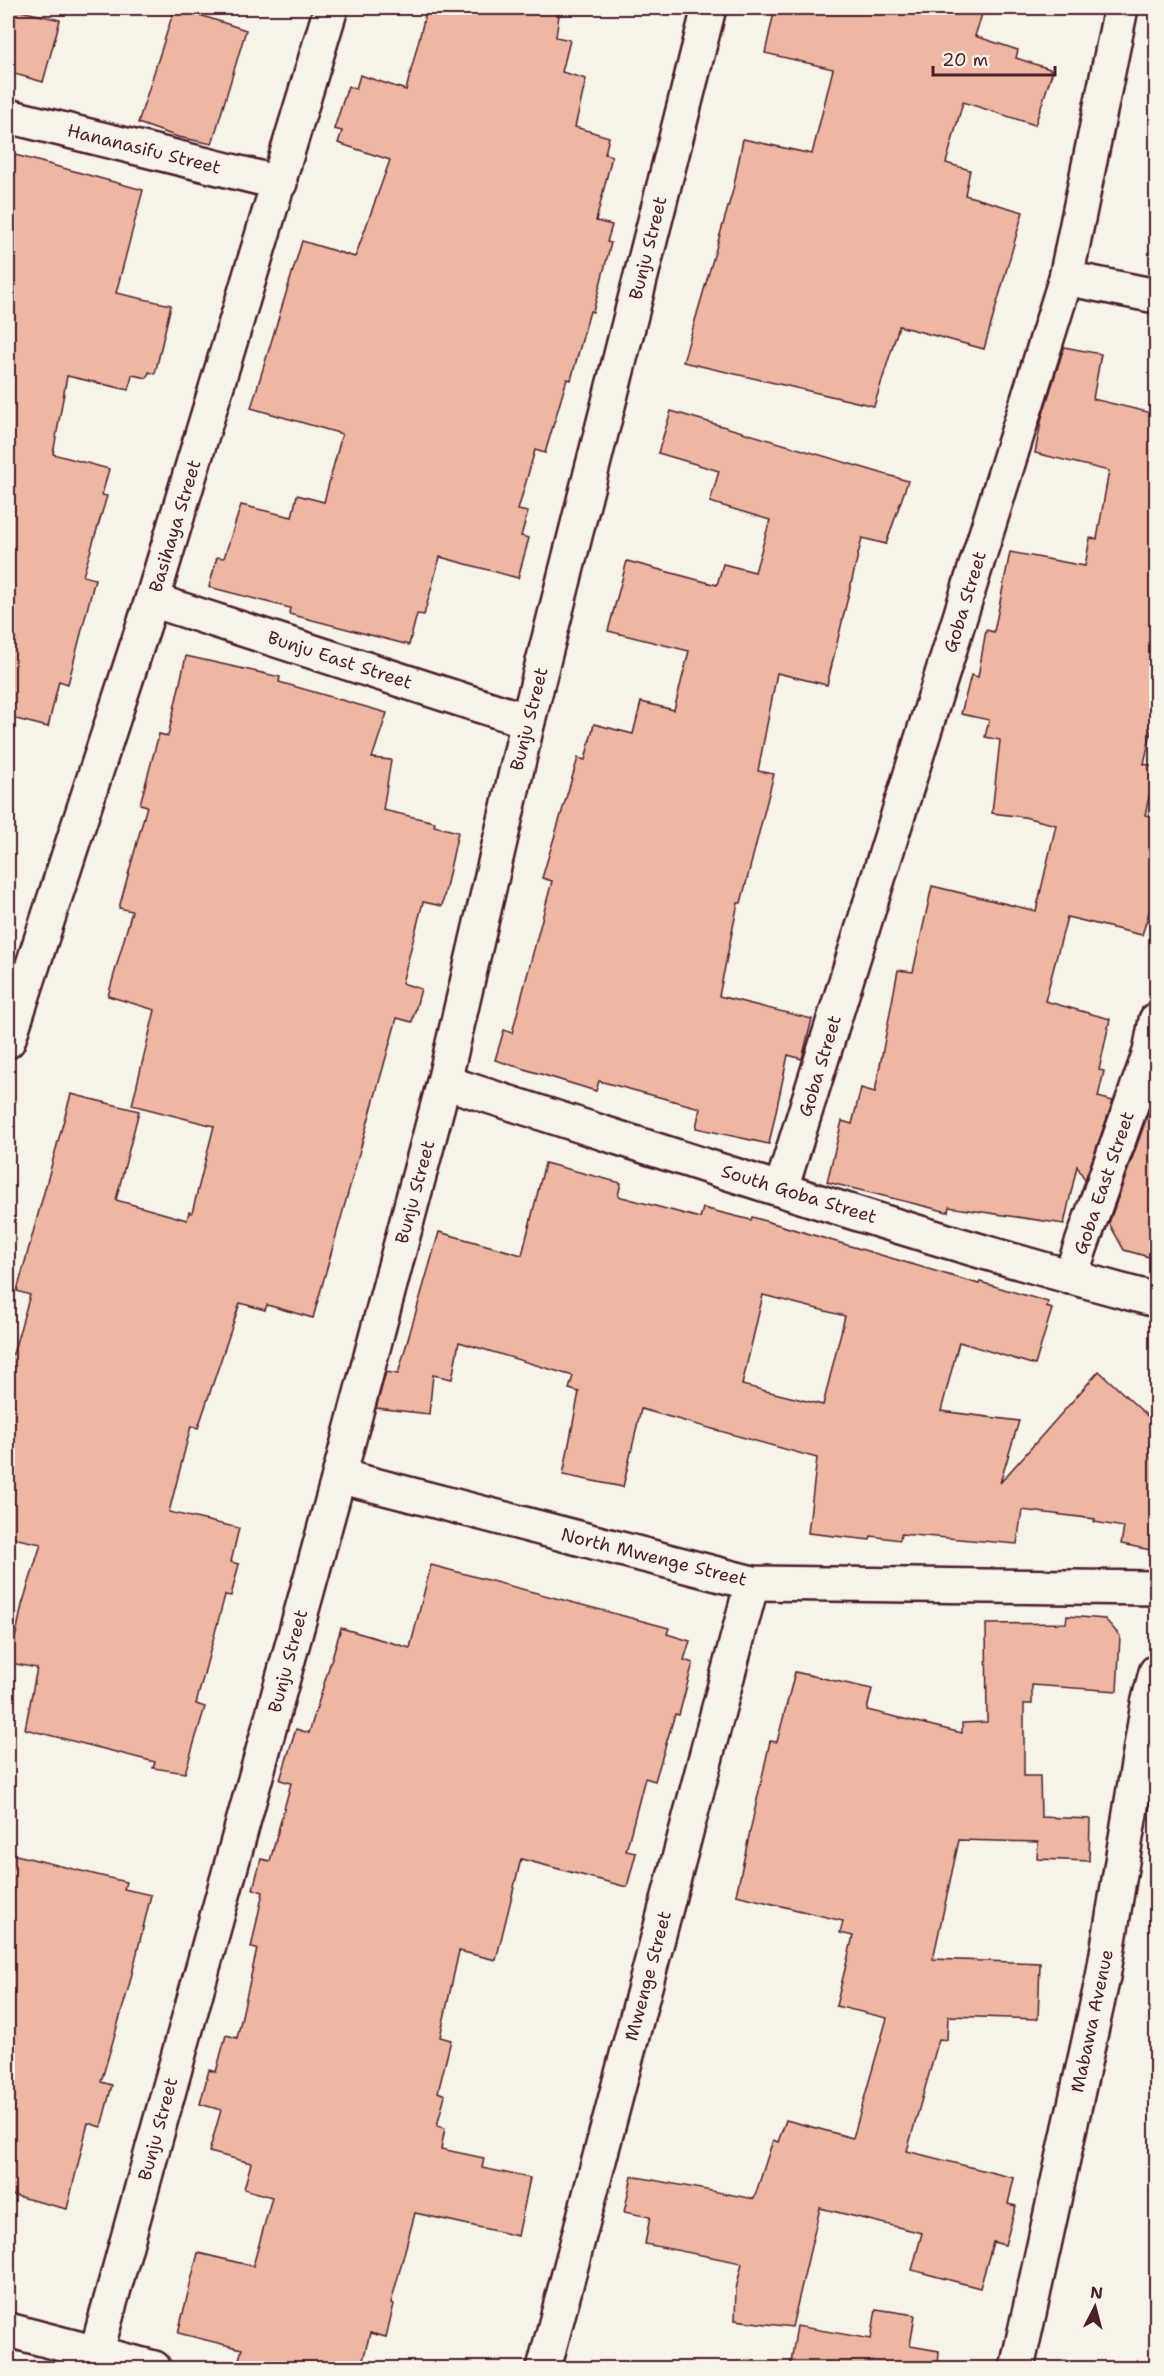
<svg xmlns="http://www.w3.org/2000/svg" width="1164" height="2376" viewBox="0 0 1164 2376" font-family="'Shantell Sans',sans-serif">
<rect width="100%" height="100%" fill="#f7f3e8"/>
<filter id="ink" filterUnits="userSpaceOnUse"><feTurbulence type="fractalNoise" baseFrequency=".0167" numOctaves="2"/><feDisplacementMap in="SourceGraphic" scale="12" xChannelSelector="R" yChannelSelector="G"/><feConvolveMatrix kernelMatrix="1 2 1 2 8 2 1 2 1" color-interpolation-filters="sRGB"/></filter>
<g filter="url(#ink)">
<!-- building -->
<g fill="#eeb7a3" stroke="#4a1f2b" stroke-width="1.5" fill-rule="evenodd">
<polygon points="8,8 60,20 43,82 8,72"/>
<polygon points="427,8 560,8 556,37 570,40 562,72 586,79 575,127 609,137 605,154 612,156 596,221 612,225 607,242 611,243 593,312 590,311 571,380 567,379 545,453 535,450 518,510 528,512 521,536 529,538 518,578 440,557 424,615 417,614 409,645 289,614 290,608 209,587 217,557 224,558 241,505 292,517 297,495 324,502 342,434 251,408 302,241 355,257 390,160 338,143 342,131 334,129 348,86 356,89 360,75 406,90"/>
<polygon points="775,8 984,8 975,36 1018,50 1016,58 1053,70 1035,125 963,102 946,163 970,170 965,195 1023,212 984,349 899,326 874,406 683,362 733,190 743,139 812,154 833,69 765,53"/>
<polygon points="174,10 186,14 187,11 246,30 212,144 178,137 138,123"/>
<polygon points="8,153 143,190 116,293 171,305 155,374 149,372 147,378 132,375 129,390 67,376 53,454 109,469 102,495 107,496 83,576 95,579 68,684 59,681 48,727 8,717 8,285 15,254 8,253"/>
<polygon points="1064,347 1101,354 1093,399 1156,414 1156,674 1154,686 1156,686 1156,710 1144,764 1156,767 1145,815 1156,817 1156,890 1142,935 1067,917 1045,1001 1110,1019 1099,1070 1104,1071 1098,1097 1113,1101 1085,1180 1077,1166 1064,1224 949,1207 948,1212 827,1182 842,1121 852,1124 861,1088 875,1092 898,970 913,972 932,886 1036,911 1056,825 1024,817 992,813 1000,740 985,737 989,720 961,714 971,675 978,677 986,630 994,632 1010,552 1085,566 1090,538 1097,539 1109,471 1035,453 1042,417"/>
<polygon points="671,411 908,481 886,544 862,538 827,685 777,673 758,771 774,774 741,903 738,903 719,996 812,1019 802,1059 788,1055 769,1144 696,1128 700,1108 599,1081 596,1091 495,1060 504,1030 512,1033 552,881 542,878 578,758 585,760 594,724 633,734 641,702 674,710 689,651 608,631 627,561 717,585 723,564 755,572 770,520 710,502 719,471 658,453"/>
<polygon points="186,656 280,677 279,682 387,713 372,758 391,760 383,810 435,822 434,826 458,832 442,906 423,902 402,983 421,989 412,1022 397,1018 313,1318 267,1305 265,1310 240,1303 198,1428 191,1426 169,1512 239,1528 231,1562 239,1564 231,1596 225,1595 196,1704 205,1707 185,1773 153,1768 155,1762 25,1729 37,1668 10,1663 22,1605 41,1544 8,1537 8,1353 13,1354 30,1295 17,1291 71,1094 139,1111 116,1200 187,1220 189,1212 192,1213 214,1126 132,1105 155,1010 108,996 132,911 119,908 147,806 140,804 159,734 168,736"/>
<polygon points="1149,1111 1156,1113 1156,1259 1124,1250 1109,1223"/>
<path d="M545,1163l76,20 -3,13 82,22 3,-10 48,12 1,-3 227,67 1,-2 68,20 -1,5 5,2 -17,56 -76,-23 -18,69 78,10 -19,62 99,-112 57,53v127l-35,-7 3,-17 -30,-5 1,-3 -73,-9 -5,34 -116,-10 -1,6 -29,-4 -1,4 -62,-7 9,-75 -176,-49 -18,78 -60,-12 16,-83 -10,-3 4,-13 -114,-34 -7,37 -19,-4 -4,39 -53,-6 10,-36 12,2 41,-142 83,23zM763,1295l82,21 -22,89 -81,-20z"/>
<polygon points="431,1565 669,1628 667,1634 690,1641 684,1660 693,1663 679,1715 675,1714 655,1781 645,1778 626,1851 636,1853 627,1887 521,1859 496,1960 459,1951 440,2037 451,2040 438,2092 445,2095 437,2126 445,2128 441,2149 484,2158 482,2168 530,2178 518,2236 415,2213 391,2303 394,2304 386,2337 370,2333 361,2368 257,2368 238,2363 242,2349 178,2333 198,2253 253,2266 272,2197 244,2189 251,2163 209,2152 221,2110 200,2104 209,2070 216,2072 226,2035 237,2038 257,1949 251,1948 263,1892 253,1889 261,1859 270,1861 291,1783 280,1780 296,1729 309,1733 341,1628 410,1648"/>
<polygon points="1067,1616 1105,1619 1120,1636 1117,1691 1032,1685 1032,1704 1024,1704 1024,1776 1040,1776 1041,1817 1090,1819 1089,1861 1037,1859 1038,1842 959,1840 933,1959 1040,1963 1038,2019 948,2016 947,2040 939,2039 907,2151 1014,2178 1008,2204 1016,2206 1005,2245 993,2242 980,2288 912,2270 922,2233 820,2208 792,2327 735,2320 736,2289 742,2263 645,2244 650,2217 624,2212 632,2176 754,2199 773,2140 778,2142 786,2120 853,2138 887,2018 836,2006 853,1936 840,1933 843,1921 736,1895 770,1741 777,1742 795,1672 872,1689 867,1710 962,1733 962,1723 987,1722 986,1624 1066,1623"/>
<polygon points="8,1853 126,1882 124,1889 151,1895 129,1986 101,2082 112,2085 101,2127 88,2123 67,2209 8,2194"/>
<polygon points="876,2309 915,2315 910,2346 939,2351 938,2368 790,2368 797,2326 871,2339"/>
</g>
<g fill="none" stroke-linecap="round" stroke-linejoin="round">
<defs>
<g id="minor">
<polyline points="8,116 280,183"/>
<polyline points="1066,278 1156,296"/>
<polyline points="152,600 528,721"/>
<polyline points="8,1041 152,600 331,8"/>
<path d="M444,1082c237,75 472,155 712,218"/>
<polyline points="781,1189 1066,278 1121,8"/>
<polyline points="1070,1277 1150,1052 1156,1020"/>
<polyline points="339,1476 752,1583 1156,1588"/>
<polyline points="8,2330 154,2368"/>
<polyline points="92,2368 339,1476 444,1082 528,721 709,8"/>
<polyline points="544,2368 752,1583"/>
<polyline points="1017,2368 1103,1977 1148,1704 1156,1672"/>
</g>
</defs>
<!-- minor casing -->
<use href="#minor" stroke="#4a1f2b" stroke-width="38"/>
<!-- minor -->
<use href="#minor" stroke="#f7f3e8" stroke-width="33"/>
</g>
</g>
<g text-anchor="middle" stroke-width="4.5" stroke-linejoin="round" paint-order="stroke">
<!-- street labels -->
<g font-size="18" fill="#4a1f2b" stroke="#f7f3e8">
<text transform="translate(144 149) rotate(14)" y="6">Hananasifu Street</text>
<text transform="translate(648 248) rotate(-76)" y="6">Bunju Street</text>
<text transform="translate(175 526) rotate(-73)" y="6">Basihaya Street</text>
<text transform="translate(965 602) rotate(-73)" y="6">Goba Street</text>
<text transform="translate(340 660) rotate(18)" y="6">Bunju East Street</text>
<text transform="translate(529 719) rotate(-76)" y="6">Bunju Street</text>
<text transform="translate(820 1066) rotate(-73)" y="6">Goba Street</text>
<text transform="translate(1104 1183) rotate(-71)" y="6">Goba East Street</text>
<text transform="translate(415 1192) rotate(-75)" y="6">Bunju Street</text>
<text transform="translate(799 1194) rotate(17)" y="6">South Goba Street</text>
<text transform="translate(654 1557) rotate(14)" y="6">North Mwenge Street</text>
<text transform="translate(288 1661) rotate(-75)" y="6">Bunju Street</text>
<text transform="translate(648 1976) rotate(-75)" y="6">Mwenge Street</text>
<text transform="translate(1092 2021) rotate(-78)" y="6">Mabawa Avenue</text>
<text transform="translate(158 2129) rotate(-75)" y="6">Bunju Street</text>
</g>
</g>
<!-- margin -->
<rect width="1164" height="2376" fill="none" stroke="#f7f3e8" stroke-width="30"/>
<rect x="15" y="15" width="1134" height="2346" fill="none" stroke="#4a1f2b" stroke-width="2" filter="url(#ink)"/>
<!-- north arrow -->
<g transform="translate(1095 2307) rotate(6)" stroke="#f7f3e8" stroke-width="4.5" paint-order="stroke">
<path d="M0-4.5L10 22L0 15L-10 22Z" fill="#4a1f2b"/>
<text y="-9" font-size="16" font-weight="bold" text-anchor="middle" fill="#4a1f2b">N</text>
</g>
<!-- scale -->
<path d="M933 66v9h122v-9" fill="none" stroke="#4a1f2b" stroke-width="3"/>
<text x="942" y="66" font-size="18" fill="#4a1f2b" stroke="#f7f3e8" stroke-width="4.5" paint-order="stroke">20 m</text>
</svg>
